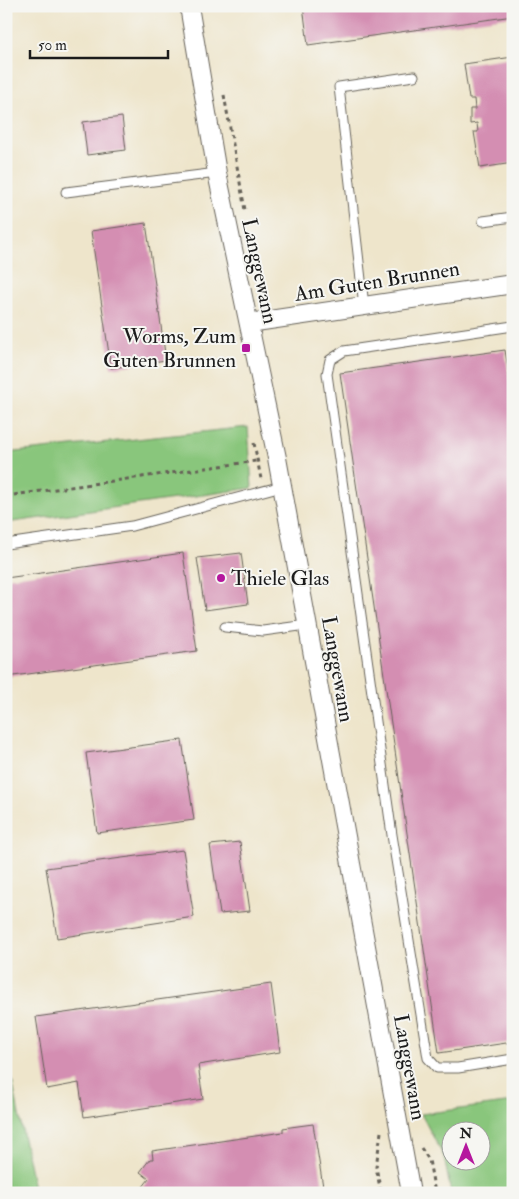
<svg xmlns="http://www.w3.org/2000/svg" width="519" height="1199" viewBox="0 0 519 1199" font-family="'IM FELL Double Pica',serif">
<rect width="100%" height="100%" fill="#f6f6f2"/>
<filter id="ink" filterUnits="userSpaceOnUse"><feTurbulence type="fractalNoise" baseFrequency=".02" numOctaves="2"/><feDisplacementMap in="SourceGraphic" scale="10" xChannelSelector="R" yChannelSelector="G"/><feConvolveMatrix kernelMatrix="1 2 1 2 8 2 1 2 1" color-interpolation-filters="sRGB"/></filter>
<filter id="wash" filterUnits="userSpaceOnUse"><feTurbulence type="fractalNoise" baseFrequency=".0096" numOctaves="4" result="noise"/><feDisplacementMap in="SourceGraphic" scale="20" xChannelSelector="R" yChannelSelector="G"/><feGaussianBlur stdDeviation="1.12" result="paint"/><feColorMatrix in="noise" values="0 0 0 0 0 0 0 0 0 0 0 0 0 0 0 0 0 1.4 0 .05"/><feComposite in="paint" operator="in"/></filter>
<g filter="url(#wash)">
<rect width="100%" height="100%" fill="#eee5cb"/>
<!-- green -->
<g fill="#89c67b" stroke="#52714c" fill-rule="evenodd">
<polygon points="248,427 252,488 6,523 6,453"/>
<polygon points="6,1050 35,1193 6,1193"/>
<path d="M513,1102v91h-62l-7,-36 -23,-43zM452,1132h30v30h-30z"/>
</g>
<g id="blocks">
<!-- building -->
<g fill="#d48eb2">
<polygon points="303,6 513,6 513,16 308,45"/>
<polygon points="513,57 513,163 480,168 474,132 478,132 477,123 470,124 470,109 475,109 474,99 469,99 464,64"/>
<polygon points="122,117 126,150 87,155 83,122"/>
<polygon points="146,223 166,360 111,368 91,231"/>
<polygon points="505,350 513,402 513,1042 439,1053 340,373"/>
<polygon points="183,553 197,651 6,677 6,578"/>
<polygon points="241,553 248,604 205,610 197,558"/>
<polygon points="182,740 194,820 97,833 86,753"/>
<polygon points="240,842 250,911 220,914 210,845"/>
<polygon points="183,850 194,917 57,938 46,868"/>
<polygon points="271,984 280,1052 198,1065 203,1099 84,1117 79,1083 47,1089 36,1017"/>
<polygon points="313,1124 324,1193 148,1193 142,1188 149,1179 140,1172 150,1159 153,1159 152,1151 283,1132 283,1128"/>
</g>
</g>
</g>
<g filter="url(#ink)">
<use href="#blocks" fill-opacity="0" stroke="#666259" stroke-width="1"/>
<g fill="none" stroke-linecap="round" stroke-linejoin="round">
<defs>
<g id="service">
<polyline points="66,192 217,173"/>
<polyline points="483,221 513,217"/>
<polyline points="364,306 339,87 414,76"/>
<polyline points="513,326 344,351 330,360 327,374 392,835 428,1058 437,1068 458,1068 513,1059"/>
<polyline points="6,544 132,526 282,486"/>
<polyline points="225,627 263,631 307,625"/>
</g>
<g id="minor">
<polyline points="189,6 217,173 277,458 411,1193"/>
<polyline points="249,323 513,284"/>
</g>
</defs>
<!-- service casing -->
<use href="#service" stroke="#666259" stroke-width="11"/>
<!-- minor casing -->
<use href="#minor" stroke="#666259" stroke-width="20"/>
<!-- path -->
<g stroke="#666259" stroke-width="3" stroke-dasharray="4 4" stroke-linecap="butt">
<polyline points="224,95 245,210"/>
<polyline points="254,443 261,479"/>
<polyline points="6,496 256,461"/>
<polyline points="381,1132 376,1167 381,1193"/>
<polyline points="421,1148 429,1160 435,1193"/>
</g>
<!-- service -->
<use href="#service" stroke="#fff" stroke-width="9"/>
<!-- minor -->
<use href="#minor" stroke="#fff" stroke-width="18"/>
</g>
</g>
<!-- markers -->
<g fill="#b5179e" stroke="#f6f6f2" stroke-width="2">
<rect x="241" y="343" width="10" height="10" rx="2.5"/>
<circle cx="221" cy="578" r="5"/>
</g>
<g text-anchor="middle" stroke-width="4" stroke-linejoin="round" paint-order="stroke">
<!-- street labels -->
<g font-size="21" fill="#1c1c1c" stroke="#f6f6f2">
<text transform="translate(260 271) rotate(78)" y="7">Langgewann</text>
<text transform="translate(377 281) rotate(-9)" y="7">Am Guten Brunnen</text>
<text transform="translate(338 669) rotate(80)" y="7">Langgewann</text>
<text transform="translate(410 1067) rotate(80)" y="7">Langgewann</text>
</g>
<!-- poi labels -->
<g font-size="21" fill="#1c1c1c" stroke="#f6f6f2" text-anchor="end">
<text x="236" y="343">Worms, Zum<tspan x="236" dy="24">Guten Brunnen</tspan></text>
<text x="231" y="585" text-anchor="start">Thiele Glas</text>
</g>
</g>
<!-- margin -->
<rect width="519" height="1199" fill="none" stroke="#f6f6f2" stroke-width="25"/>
<!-- north arrow -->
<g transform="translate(466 1146)"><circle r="24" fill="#f6f6f2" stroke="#9f9f9c"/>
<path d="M0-4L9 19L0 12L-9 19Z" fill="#b5179e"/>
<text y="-8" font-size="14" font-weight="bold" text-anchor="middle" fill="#1c1c1c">N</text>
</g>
<!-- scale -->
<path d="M30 50v8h138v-8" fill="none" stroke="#1c1c1c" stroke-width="2.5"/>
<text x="38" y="50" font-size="15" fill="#1c1c1c" stroke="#f6f6f2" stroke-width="4" paint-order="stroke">50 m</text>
</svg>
